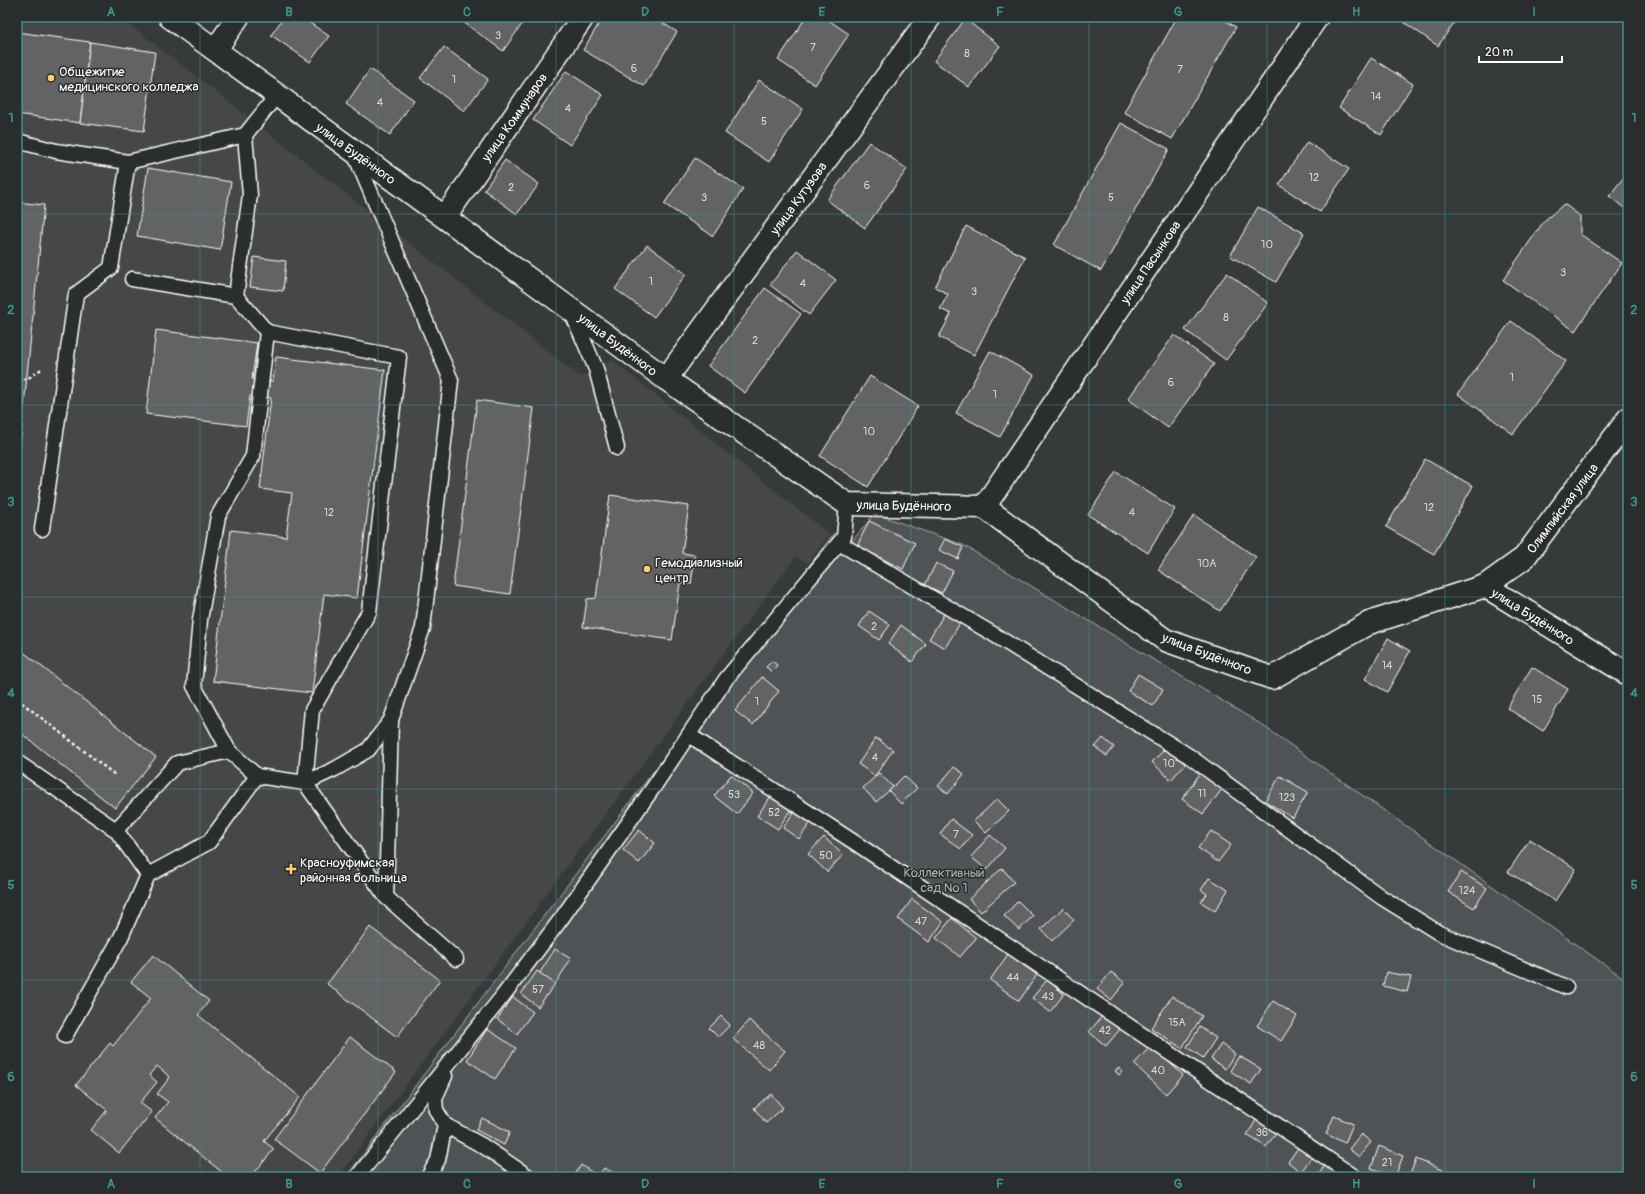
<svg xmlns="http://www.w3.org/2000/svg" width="1645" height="1194" viewBox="0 0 1645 1194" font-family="Pangolin,sans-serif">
<rect width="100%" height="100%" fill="#373a3b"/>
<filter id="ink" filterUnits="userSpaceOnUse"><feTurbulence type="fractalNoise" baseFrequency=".025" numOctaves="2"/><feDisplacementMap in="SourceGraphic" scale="8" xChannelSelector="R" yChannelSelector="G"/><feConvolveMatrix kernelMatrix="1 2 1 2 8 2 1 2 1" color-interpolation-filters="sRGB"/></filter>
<g filter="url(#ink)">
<!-- built -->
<polygon fill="#444748" points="17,17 120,17 581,377 612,360 829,534 808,563 796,556 338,1177 17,1177"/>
<!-- green -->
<polygon fill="#505354" stroke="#a8a9aa" points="873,513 963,545 1259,723 1628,981 1628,1177 346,1177 834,533 852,541 869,521"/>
<!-- building -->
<g fill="#636465" stroke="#fff">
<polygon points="284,17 301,17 329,36 310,62 271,35"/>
<polygon points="461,17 522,17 525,20 503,51 459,19"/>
<polygon points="603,17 653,17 677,32 644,86 583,50"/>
<polygon points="806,17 824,17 849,34 815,85 778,60"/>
<polygon points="1177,17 1219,17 1236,27 1172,139 1124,112"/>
<polygon points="1399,17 1458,17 1438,46 1398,18"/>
<polygon points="965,19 1000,46 969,87 934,61"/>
<polygon points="17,32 90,42 80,123 17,114"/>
<polygon points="90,42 155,52 144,131 80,123"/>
<polygon points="444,47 488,79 464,111 420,78"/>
<polygon points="1371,58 1413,84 1381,135 1339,108"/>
<polygon points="370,69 414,100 390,135 346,104"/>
<polygon points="566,71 603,95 570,145 533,120"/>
<polygon points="759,80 803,109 769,162 725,133"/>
<polygon points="1121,123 1169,149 1101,271 1054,245"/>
<polygon points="869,142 907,169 865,228 827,200"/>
<polygon points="1307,142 1349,169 1320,212 1279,185"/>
<polygon points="695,158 743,189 713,236 664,204"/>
<polygon points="505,160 539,184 517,214 484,190"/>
<polygon points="148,168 231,182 220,250 137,236"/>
<polygon points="1628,172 1628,211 1609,196"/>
<polygon points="17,202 44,205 17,476"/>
<polygon points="1564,204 1580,216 1580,234 1622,263 1575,331 1503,280 1544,221"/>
<polygon points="1258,207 1304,233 1276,282 1230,256"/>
<polygon points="966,226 1025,257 974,355 939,337 951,314 940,309 948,294 935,287"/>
<polygon points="647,245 686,274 654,317 615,289"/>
<polygon points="797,250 836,280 809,315 770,285"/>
<polygon points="254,257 286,261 283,291 250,287"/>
<polygon points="1227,273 1268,303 1226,360 1185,330"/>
<polygon points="765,288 801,314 745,393 708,366"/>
<polygon points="1511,321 1566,361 1513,434 1458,394"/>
<polygon points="156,330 257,343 252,379 273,381 276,357 385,370 357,598 324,594 312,693 213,681 231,530 286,537 292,493 260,489 271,398 250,396 246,426 146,414"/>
<polygon points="1174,335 1214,364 1168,428 1128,399"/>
<polygon points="990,351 1034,375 1000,437 956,413"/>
<polygon points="870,376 918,406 868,487 820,456"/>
<polygon points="477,400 534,408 510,594 453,586"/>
<polygon points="1425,459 1473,486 1434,554 1386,527"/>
<polygon points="1116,472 1175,509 1148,553 1088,515"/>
<polygon points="610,495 689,506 682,553 695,555 691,584 680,583 672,640 583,627 587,599 596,598"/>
<polygon points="1194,515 1256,557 1220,611 1158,570"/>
<polygon points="869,521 915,543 903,569 857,546"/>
<polygon points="945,539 963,547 958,559 939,550"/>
<polygon points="936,563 953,571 942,593 925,585"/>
<polygon points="869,611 890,625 879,640 859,626"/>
<polygon points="944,614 960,623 945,648 929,639"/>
<polygon points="901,625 926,644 912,662 888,644"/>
<polygon points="1388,638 1410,651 1387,692 1365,679"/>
<polygon points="17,647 156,757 115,808 17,730"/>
<polygon points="772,661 777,665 772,672 766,667"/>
<polygon points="1532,667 1568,689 1543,731 1507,708"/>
<polygon points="1138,674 1163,689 1153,706 1128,691"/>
<polygon points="762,677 779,691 753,725 735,711"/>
<polygon points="876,738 893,750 875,776 858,764"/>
<polygon points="1103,738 1114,747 1107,756 1095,747"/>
<polygon points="1167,747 1185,764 1171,780 1152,762"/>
<polygon points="954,767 964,774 948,794 938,786"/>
<polygon points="1201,772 1223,788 1203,814 1182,799"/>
<polygon points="879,773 893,787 876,802 863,788"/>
<polygon points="731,775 753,793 737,814 714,796"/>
<polygon points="904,776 917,788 901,804 889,791"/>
<polygon points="1280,776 1308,792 1293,818 1265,801"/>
<polygon points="771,796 791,809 778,829 757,816"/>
<polygon points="997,799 1009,811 986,833 974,821"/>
<polygon points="795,810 811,822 799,839 783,828"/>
<polygon points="951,819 972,835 961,849 940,834"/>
<polygon points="639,830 655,843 639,863 623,850"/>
<polygon points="1211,831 1231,845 1218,862 1198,848"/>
<polygon points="990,835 1005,848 987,870 971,857"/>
<polygon points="824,837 843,855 827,872 808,854"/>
<polygon points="1530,839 1576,869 1555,901 1508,872"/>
<polygon points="1002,868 1014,882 981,912 969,899"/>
<polygon points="1461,872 1487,888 1474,908 1448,892"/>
<polygon points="1209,878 1228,890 1215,911 1201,902 1207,894 1201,890"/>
<polygon points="912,899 943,922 929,942 898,919"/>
<polygon points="1018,901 1033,916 1019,930 1004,916"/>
<polygon points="1063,908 1074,920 1052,941 1041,929"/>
<polygon points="952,918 976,938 960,957 936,938"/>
<polygon points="370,927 440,980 397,1037 327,984"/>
<polygon points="555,949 571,959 555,984 539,974"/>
<polygon points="1008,954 1037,975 1019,1001 990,980"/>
<polygon points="153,955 209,1001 198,1015 300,1097 264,1141 274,1149 251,1177 228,1177 155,1118 168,1102 157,1094 170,1077 157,1066 149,1075 157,1082 140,1103 152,1112 119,1153 91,1130 107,1110 76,1085 110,1043 113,1046 151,998 131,982"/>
<polygon points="537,971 555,984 538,1007 521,994"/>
<polygon points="1111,972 1125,983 1111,1000 1097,989"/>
<polygon points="1386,972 1411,977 1407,992 1383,986"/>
<polygon points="1047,980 1064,994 1050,1012 1032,998"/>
<polygon points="1172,996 1202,1016 1182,1048 1151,1028"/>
<polygon points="513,997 533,1012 517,1034 497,1019"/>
<polygon points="1273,1001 1297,1016 1281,1041 1257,1026"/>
<polygon points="1104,1014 1121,1028 1106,1046 1089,1032"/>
<polygon points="721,1016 730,1025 718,1037 709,1028"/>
<polygon points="749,1020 785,1051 769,1070 733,1039"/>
<polygon points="1200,1027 1216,1038 1203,1058 1187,1047"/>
<polygon points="487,1029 516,1048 495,1079 467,1060"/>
<polygon points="350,1037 396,1072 320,1173 274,1139"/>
<polygon points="1221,1044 1235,1054 1225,1069 1211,1059"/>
<polygon points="1151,1046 1183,1075 1166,1094 1134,1064"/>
<polygon points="1239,1056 1261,1069 1251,1084 1230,1071"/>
<polygon points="1119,1068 1122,1072 1119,1075 1115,1071"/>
<polygon points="771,1094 783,1108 766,1123 754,1108"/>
<polygon points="1334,1116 1353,1124 1345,1143 1326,1134"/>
<polygon points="1258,1117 1278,1130 1266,1147 1247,1135"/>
<polygon points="482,1118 510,1132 504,1145 476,1130"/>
<polygon points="1361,1134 1371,1142 1359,1157 1349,1149"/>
<polygon points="1300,1145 1313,1155 1301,1172 1288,1162"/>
<polygon points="1379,1146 1403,1156 1395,1177 1371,1168"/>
<polygon points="1416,1159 1442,1170 1439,1177 1409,1177"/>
<polygon points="581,1165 593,1173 590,1177 573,1177"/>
<polygon points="1325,1165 1338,1174 1337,1177 1317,1177"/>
<polygon points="604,1168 620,1176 619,1177 598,1177"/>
</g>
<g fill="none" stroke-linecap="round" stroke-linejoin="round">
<defs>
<g id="lane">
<polyline points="245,135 250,195 236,296 267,332 253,456 218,516 200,620 194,686 229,751 257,776 305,783 335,769 368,750 391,720 423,628 451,380 354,153"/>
<polyline points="17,141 56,151 128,162 245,135 277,95"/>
<polyline points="132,279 236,296"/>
<polyline points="571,311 596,369 617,448"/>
<polyline points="267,332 399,357 369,612 312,710 305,783 386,897"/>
<polyline points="42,529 76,294 111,268 128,162"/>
<polyline points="839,543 993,634 1189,756 1381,897 1439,933 1566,987"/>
<polyline points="391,720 386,897 456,959"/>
<polyline points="689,735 854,842 1355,1177"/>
<polyline points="17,762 116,830 177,763 229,751"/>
<polyline points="116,830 148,875"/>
<polyline points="65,1036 121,937 148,875 209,842 257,776"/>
<polyline points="445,1076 435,1098 436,1110 445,1125 483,1146 529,1177"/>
<polyline points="357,1177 502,997 561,919 655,785 726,679 844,537 847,504"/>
<polyline points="428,1177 438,1160 445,1125"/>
</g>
<g id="street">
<polyline points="216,49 238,17"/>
<polyline points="445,217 583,17"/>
<polyline points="666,379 930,17"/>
<polyline points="1628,419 1524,558 1485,586 1628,674"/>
<polyline points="984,507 1317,17"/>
</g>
<polyline id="secondary" points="170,17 666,379 847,504 984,507 1165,640 1272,678 1369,623 1485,586"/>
</defs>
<!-- lane casing -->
<use href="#lane" stroke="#fff" stroke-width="17"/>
<!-- street casing -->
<use href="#street" stroke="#fff" stroke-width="25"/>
<!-- secondary casing -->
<use href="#secondary" stroke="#fff" stroke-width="25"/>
<!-- path -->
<g stroke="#fff" stroke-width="2.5" stroke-dasharray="3 3" stroke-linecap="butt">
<polyline points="17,379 27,379 43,368"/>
<polyline points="17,699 115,775"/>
</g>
<!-- lane -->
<use href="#lane" stroke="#2a2d2e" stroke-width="14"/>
<!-- street -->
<use href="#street" stroke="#2a2d2e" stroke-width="22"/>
<!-- secondary -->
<use href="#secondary" stroke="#2a2d2e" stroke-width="22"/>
</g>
</g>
<!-- grid -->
<path fill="none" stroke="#3f918b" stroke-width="1" stroke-opacity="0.55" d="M200,17v1160M378,17v1160M556,17v1160M734,17v1160M911,17v1160M1089,17v1160M1267,17v1160M1445,17v1160M17,214h1611M17,405h1611M17,597h1611M17,789h1611M17,980h1611"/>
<!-- markers -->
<g fill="#ffd166" stroke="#2a2d2e" stroke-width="1.5">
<circle cx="51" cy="78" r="4"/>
<circle cx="647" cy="569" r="4"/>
<path d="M289 863h4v4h4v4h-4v4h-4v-4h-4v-4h4z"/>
</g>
<g text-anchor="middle" stroke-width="3" stroke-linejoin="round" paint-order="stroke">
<!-- number labels -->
<g font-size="11" fill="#d8d8d8">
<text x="498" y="39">3</text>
<text x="813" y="51">7</text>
<text x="967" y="57">8</text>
<text x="634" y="72">6</text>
<text x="1180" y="73">7</text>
<text x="454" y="83">1</text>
<text x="1376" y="100">14</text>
<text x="380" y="106">4</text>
<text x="568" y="112">4</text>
<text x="764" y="125">5</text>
<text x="1314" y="181">12</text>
<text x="867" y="189">6</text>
<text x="511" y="191">2</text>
<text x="704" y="201">3</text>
<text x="1111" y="201">5</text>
<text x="1267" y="248">10</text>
<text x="1563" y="276">3</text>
<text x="651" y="285">1</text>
<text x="803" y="287">4</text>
<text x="974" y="295">3</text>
<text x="1226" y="321">8</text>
<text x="755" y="344">2</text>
<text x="1512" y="381">1</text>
<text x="1171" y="386">6</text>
<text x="995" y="398">1</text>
<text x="869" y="435">10</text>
<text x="1429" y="511">12</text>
<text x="329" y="516">12</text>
<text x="1132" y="516">4</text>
<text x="1207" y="567">10А</text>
<text x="874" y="630">2</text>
<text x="1387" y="669">14</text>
<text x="1537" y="703">15</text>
<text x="757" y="705">1</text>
<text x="875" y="761">4</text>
<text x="1169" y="767">10</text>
<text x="1202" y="797">11</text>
<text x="734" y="798">53</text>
<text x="1287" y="801">123</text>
<text x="774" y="816">52</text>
<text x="956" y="838">7</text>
<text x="826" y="859">50</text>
<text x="1467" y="894">124</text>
<text x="921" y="925">47</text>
<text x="1013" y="981">44</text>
<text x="538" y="993">57</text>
<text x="1048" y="1000">43</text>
<text x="1177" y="1026">15А</text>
<text x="1105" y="1034">42</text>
<text x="759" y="1049">48</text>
<text x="1158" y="1074">40</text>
<text x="1262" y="1136">36</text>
<text x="1387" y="1166">21</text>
</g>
<!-- poi labels -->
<g font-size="13" fill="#fff" stroke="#2a2d2e" text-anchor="start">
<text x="59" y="76">Общежитие<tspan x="59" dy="15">медицинского колледжа</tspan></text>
<text x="655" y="567">Гемодиализный<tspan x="655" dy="15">центр</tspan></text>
<text x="300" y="867">Красноуфимская<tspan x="300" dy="15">районная больница</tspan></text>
</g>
<!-- street labels -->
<g font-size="13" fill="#fff" stroke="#2a2d2e">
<text transform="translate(514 117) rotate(-55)" y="5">улица Коммунаров</text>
<text transform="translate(356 153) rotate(36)" y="5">улица Будённого</text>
<text transform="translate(798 198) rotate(-54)" y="5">улица Кутузова</text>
<text transform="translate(1150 262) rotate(-56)" y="5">улица Пасынкова</text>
<text transform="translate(618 344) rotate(37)" y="5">улица Будённого</text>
<text transform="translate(904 505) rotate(1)" y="5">улица Будённого</text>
<text transform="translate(1562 508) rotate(-53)" y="5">Олимпийская улица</text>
<text transform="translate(1533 616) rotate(32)" y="5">улица Будённого</text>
<text transform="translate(1207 653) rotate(21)" y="5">улица Будённого</text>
</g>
<!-- park labels -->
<g font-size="13" fill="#b0b2b2" stroke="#2a2d2e">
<text x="944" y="877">Коллективный<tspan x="944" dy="15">сад № 1</tspan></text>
</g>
</g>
<!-- margin -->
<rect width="1645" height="1194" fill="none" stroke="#2a2d2e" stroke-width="44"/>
<!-- scale -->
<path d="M1479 56v6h83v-6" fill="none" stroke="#ffffff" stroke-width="2"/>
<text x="1485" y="56" font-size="12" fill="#ffffff" stroke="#2a2d2e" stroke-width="3" paint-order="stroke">20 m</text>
<rect x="22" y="22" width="1601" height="1150" fill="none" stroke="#3f918b" stroke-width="1.5"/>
<g font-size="13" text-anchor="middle" font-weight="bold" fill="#3f918b">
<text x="111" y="16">A</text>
<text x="289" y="16">B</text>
<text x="467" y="16">C</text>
<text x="645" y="16">D</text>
<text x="822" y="16">E</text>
<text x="1000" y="16">F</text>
<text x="1178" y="16">G</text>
<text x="1356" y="16">H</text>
<text x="1534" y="16">I</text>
<text x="11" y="122">1</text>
<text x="1634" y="122">1</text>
<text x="11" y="314">2</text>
<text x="1634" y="314">2</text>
<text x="11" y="506">3</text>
<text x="1634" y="506">3</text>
<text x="11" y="697">4</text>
<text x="1634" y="697">4</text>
<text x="11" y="889">5</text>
<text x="1634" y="889">5</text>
<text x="11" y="1081">6</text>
<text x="1634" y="1081">6</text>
<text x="111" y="1188">A</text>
<text x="289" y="1188">B</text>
<text x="467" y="1188">C</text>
<text x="645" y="1188">D</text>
<text x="822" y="1188">E</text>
<text x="1000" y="1188">F</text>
<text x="1178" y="1188">G</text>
<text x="1356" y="1188">H</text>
<text x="1534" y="1188">I</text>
</g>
</svg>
